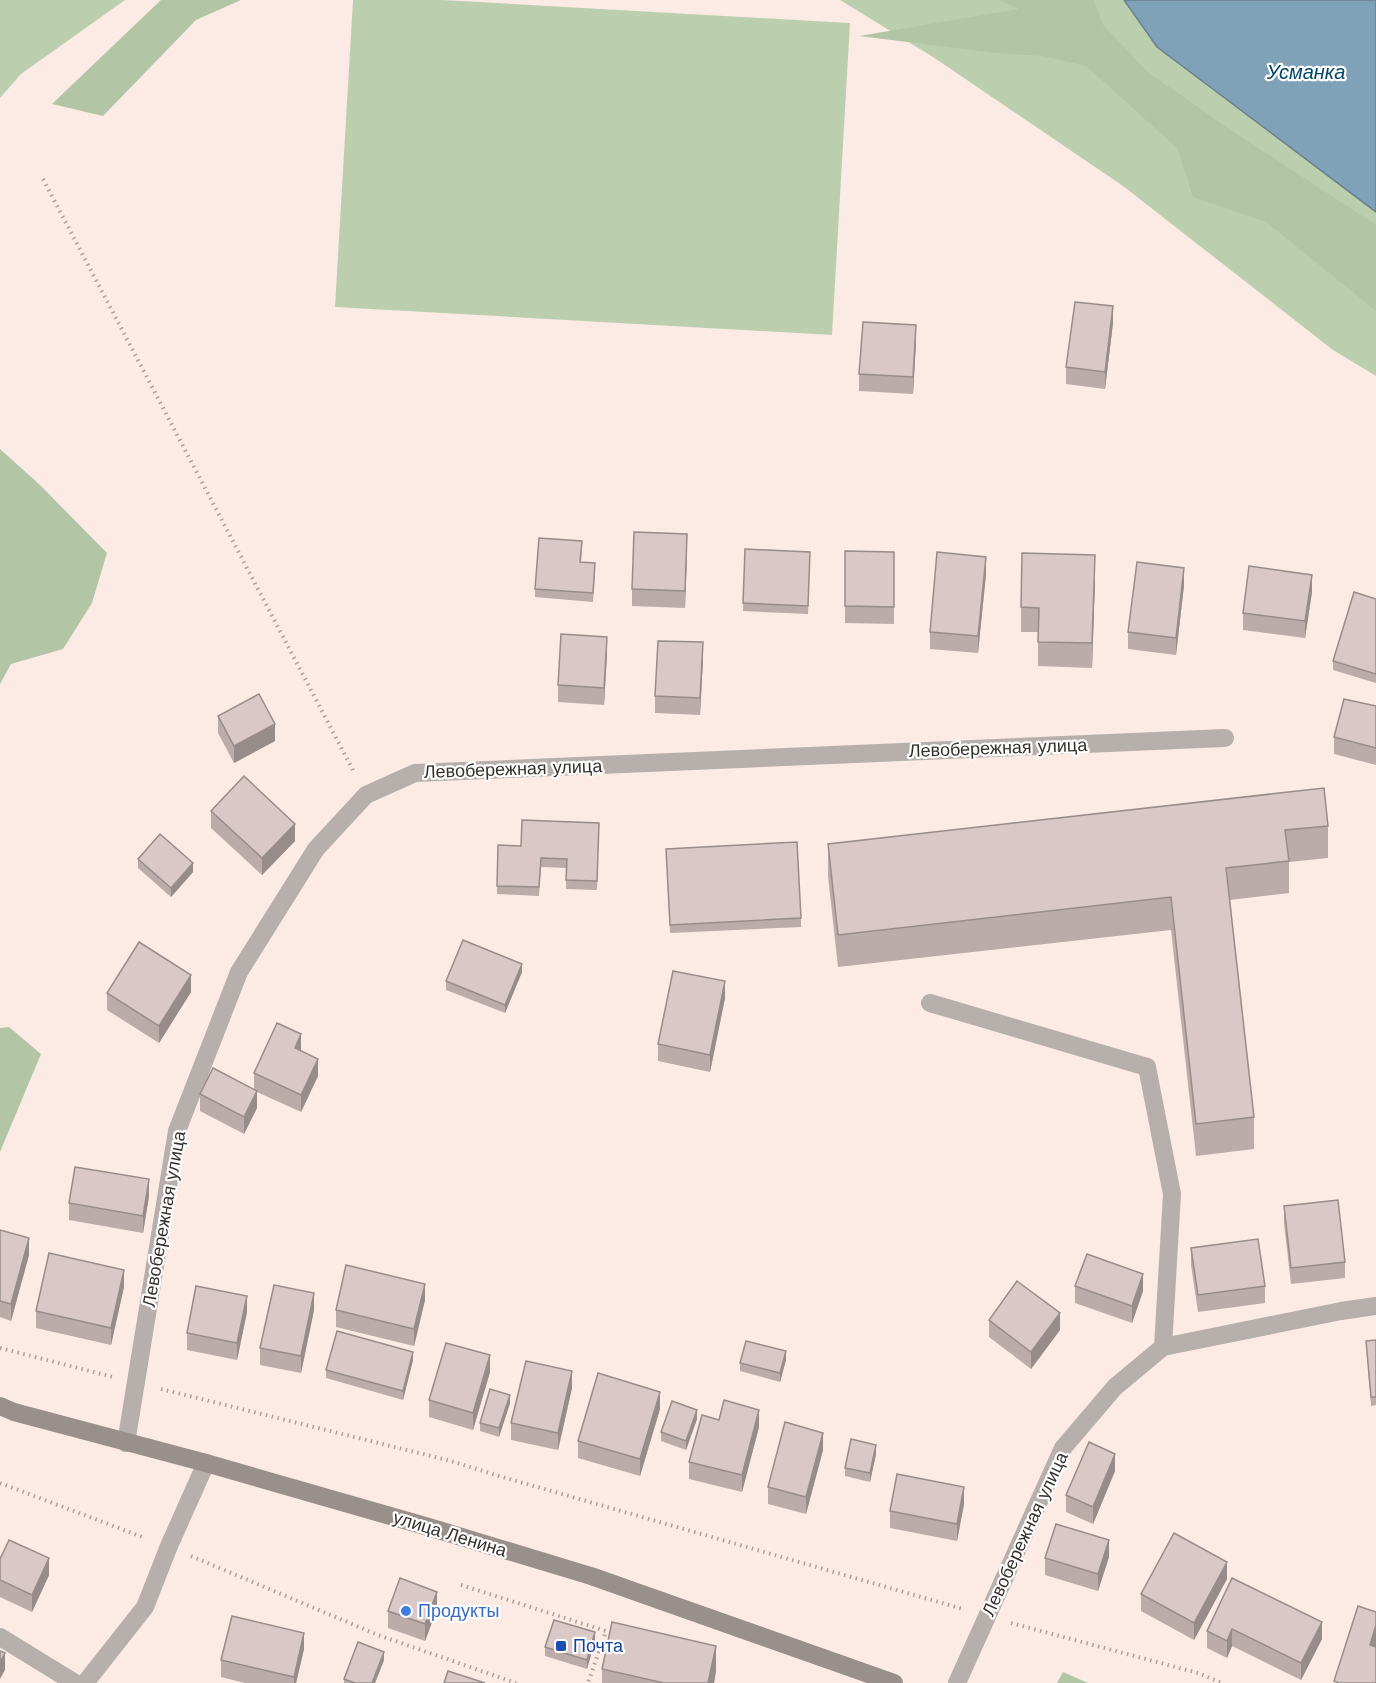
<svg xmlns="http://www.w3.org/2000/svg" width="1376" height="1683" viewBox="0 0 1376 1683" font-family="'Work Sans',sans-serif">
<rect width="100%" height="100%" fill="#fcebe5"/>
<!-- green -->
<g fill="#bbcfaf">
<polygon points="0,0 125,0 21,74 0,98"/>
<polygon points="353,0 442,0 850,23 832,335 335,307"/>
<polygon points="840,0 1376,0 1376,376 1333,350 1123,186 933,57"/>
</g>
<!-- forest -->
<g fill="#b2c6a6">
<polygon points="161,0 241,0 196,20 103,116 52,104"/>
<polygon points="999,0 1094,0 1103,25 1149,73 1231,130 1376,225 1376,311 1266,222 1193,197 1177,148 1086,66 1043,56 995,53 859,36 1019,9"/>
<polygon points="0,449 40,485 107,553 92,603 63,649 11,664 0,684"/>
<polygon points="9,1027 41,1054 0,1152 0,1028"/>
<polygon points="1063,1672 1088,1683 1057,1683"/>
</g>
<!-- water -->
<polygon fill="#7fa2b8" stroke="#69808f" stroke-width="1.5" points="1124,0 1376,0 1376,212 1157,47"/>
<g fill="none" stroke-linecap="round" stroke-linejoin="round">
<!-- path -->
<g stroke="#aca09b" stroke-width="4" stroke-dasharray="1.5 4.5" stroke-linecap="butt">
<polyline points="43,179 355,774"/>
<polyline points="0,1348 113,1377"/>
<polyline points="161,1389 451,1461 499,1476 963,1609"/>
<polyline points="0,1483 145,1538"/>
<polyline points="191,1556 378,1635 516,1683"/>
<polyline points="461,1585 606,1631 588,1683"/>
<polyline points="1011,1623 1198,1673 1222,1683"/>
</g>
<!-- service -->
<polyline stroke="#b6afac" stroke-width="18" points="930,1003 1147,1067 1172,1194 1163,1347"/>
<!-- minor -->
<g stroke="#b6afac" stroke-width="18">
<polyline points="126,1443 177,1131 239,972 316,849 366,795 415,773 1225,738"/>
<polyline points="0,1637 75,1683"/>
<polyline points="85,1683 145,1607 169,1546 206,1463"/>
<polyline points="957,1683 1063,1448 1115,1387 1163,1347 1341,1311 1376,1306"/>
</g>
<!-- secondary -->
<polyline stroke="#998f8b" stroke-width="18" points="0,1406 14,1412 206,1463 432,1528 591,1576 894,1683"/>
</g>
<!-- wall -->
<g fill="#bbaca9">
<polygon points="1113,323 1105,389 1066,384 1066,367"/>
<polygon points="916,342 913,394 859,391 859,374"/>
<polygon points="745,549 810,561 808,614 743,611"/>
<polygon points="582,550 581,562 595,572 593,602 535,597 535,589"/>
<polygon points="687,551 685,608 632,606 632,589"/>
<polygon points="845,551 894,552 894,624 845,623"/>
<polygon points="986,574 978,653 930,649 930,632"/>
<polygon points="1095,580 1092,668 1038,666 1038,632 1021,632 1021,607"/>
<polygon points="1184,585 1176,655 1128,649 1128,632"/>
<polygon points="1312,592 1305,638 1243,630 1243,613"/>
<polygon points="1376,599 1376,683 1333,670 1333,661"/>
<polygon points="607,654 604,705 558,702 558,685"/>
<polygon points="703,659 700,715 655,713 655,696"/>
<polygon points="1376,706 1376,765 1334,754 1334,737"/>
<polygon points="218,716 275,741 234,763 218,733"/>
<polygon points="211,811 295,841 262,875 211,828"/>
<polygon points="599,823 597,890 566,889 566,868 541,867 539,896 497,894 498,845 521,846"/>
<polygon points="1328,826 1328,858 1289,862 1289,893 1230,900 1254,1117 1254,1149 1196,1156 1171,930 838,967 828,876 828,844"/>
<polygon points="666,849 801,918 801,927 670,933"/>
<polygon points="138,859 193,872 171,897 138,868"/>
<polygon points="522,972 505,1013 446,990 446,981"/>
<polygon points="191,992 159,1043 107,1010 107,993"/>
<polygon points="725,998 710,1072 658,1061 658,1044"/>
<polygon points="301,1051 318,1076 301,1112 257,1092 257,1108 244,1134 200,1111 200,1094 254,1089 254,1073"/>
<polygon points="149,1196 143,1233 69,1220 69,1203"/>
<polygon points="1284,1206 1345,1262 1345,1278 1291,1284 1284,1223"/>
<polygon points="0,1230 29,1255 11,1321 0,1317"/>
<polygon points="1191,1248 1265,1286 1265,1303 1198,1312 1191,1265"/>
<polygon points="1075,1286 1143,1291 1132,1323 1075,1303"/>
<polygon points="124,1287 111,1345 36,1328 36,1311"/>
<polygon points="425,1300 414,1346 336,1327 336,1310"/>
<polygon points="314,1310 301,1373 260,1365 260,1348"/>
<polygon points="247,1312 237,1360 187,1350 187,1333"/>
<polygon points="989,1320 1060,1330 1031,1369 989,1337"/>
<polygon points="1376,1340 1376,1405 1371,1406 1366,1341"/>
<polygon points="413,1360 403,1400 326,1378 326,1370"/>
<polygon points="786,1360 780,1382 740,1371 740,1363"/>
<polygon points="490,1372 473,1430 429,1417 429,1400"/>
<polygon points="572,1388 558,1450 511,1440 511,1423"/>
<polygon points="510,1403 499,1437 480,1431 480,1423"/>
<polygon points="660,1409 640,1476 578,1458 578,1441"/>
<polygon points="697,1419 686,1450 661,1441 661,1432"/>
<polygon points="719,1420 759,1427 742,1492 689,1479 689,1462"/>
<polygon points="823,1450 806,1514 768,1504 768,1487"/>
<polygon points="876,1454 870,1482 845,1476 845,1468"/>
<polygon points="1115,1471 1093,1524 1066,1512 1066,1495"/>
<polygon points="964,1504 957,1541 890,1528 890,1511"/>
<polygon points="1109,1557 1098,1591 1045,1575 1045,1558"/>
<polygon points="0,1559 49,1575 32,1612 0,1597"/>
<polygon points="1232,1578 1322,1639 1301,1680 1232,1646 1227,1658 1207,1648 1207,1631"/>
<polygon points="1227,1579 1194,1640 1141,1611 1141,1594"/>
<polygon points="437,1609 425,1641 388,1628 388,1611"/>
<polygon points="595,1641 587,1669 545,1656 545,1647"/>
<polygon points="304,1649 296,1683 245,1683 221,1677 221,1660"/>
<polygon points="384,1660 375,1683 344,1683 344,1679"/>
<polygon points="602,1669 716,1671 714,1683 602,1683"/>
</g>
<!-- shaded-wall -->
<g fill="#988c8a">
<polygon points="1113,306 1113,323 1105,389 1105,372"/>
<polygon points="916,325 916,342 913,394 913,377"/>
<polygon points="687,534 687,551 685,608 685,591"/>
<polygon points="1095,555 1095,580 1092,668 1092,643"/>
<polygon points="986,557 986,574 978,653 978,636"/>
<polygon points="1184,568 1184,585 1176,655 1176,638"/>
<polygon points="1312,575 1312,592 1305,638 1305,621"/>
<polygon points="607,637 607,654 604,705 604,688"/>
<polygon points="703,642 703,659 700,715 700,698"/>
<polygon points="275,724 275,741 234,763 234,746"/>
<polygon points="295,824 295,841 262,875 262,858"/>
<polygon points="193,863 193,872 171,897 171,888"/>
<polygon points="522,964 522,972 505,1013 505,1005"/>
<polygon points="191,975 191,992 159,1043 159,1026"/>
<polygon points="725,981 725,998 710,1072 710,1055"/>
<polygon points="301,1034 301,1051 295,1048"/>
<polygon points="318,1059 318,1076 301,1112 301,1095"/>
<polygon points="257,1091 257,1108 244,1134 244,1117"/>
<polygon points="149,1179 149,1196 143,1233 143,1216"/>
<polygon points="29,1238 29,1255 11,1321 11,1304"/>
<polygon points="124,1270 124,1287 111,1345 111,1328"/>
<polygon points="1143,1274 1143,1291 1132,1323 1132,1306"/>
<polygon points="425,1284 425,1300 414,1346 414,1329"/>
<polygon points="314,1293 314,1310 301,1373 301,1356"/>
<polygon points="247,1296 247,1312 237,1360 237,1343"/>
<polygon points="1060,1313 1060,1330 1031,1369 1031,1352"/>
<polygon points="786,1351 786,1360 780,1382 780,1373"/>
<polygon points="413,1352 413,1360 403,1400 403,1391"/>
<polygon points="490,1355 490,1372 473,1430 473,1413"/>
<polygon points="572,1371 572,1388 558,1450 558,1433"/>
<polygon points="660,1392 660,1409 640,1476 640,1459"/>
<polygon points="510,1395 510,1403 499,1437 499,1428"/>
<polygon points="697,1410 697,1419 686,1450 686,1441"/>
<polygon points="759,1410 759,1427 742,1492 742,1475"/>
<polygon points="823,1433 823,1450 806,1514 806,1497"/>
<polygon points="876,1445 876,1454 870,1482 870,1473"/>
<polygon points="1115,1454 1115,1471 1093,1524 1093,1507"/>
<polygon points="964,1487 964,1504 957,1541 957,1524"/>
<polygon points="1109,1540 1109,1557 1098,1591 1098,1574"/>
<polygon points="49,1558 49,1575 32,1612 32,1595"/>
<polygon points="1227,1562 1227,1579 1194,1640 1194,1623"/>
<polygon points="437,1592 437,1609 425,1641 425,1624"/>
<polygon points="1322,1622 1322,1639 1301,1680 1301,1663"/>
<polygon points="1376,1625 1376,1650 1370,1645"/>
<polygon points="1232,1629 1232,1646 1227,1658 1227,1641"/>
<polygon points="595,1632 595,1641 587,1669 587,1660"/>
<polygon points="304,1633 304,1649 296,1683 294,1683 294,1677"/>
<polygon points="716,1646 716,1671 714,1683 708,1683"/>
<polygon points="384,1652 384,1660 375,1683 372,1683"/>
<polygon points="5,1653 5,1670 0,1679 0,1662"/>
</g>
<!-- building -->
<g fill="#d9c8c5" stroke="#988c8a" stroke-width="1.5">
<polygon points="1075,302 1113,306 1105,372 1066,367"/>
<polygon points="863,322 916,325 913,377 859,374"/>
<polygon points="634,532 687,534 685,591 632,589"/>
<polygon points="539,538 582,541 580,562 595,563 593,593 535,589"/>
<polygon points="745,549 810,552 808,606 743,603"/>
<polygon points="845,551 894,552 894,607 845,606"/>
<polygon points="937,552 986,557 978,636 930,632"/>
<polygon points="1022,553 1095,555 1092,643 1038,642 1039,608 1021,607"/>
<polygon points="1137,562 1184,568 1176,638 1128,632"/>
<polygon points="1249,566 1312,575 1305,621 1243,613"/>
<polygon points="1354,592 1376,599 1376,674 1333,661"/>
<polygon points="561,634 607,637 604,688 558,685"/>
<polygon points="658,641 703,642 700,698 655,696"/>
<polygon points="259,694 275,724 234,746 218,716"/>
<polygon points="1344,699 1376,706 1376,748 1334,737"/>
<polygon points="244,776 295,824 262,858 211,811"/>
<polygon points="1324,788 1328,826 1285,830 1289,861 1226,868 1254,1117 1196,1124 1171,897 838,935 828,844"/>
<polygon points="522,820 599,823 597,881 566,880 567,859 541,858 539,887 497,886 498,845 521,846"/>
<polygon points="160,834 193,863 171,888 138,859"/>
<polygon points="797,842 801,918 670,925 666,849"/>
<polygon points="463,940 522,964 505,1005 446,981"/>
<polygon points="139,942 191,975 159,1026 107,993"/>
<polygon points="673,971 725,981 710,1055 658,1044"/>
<polygon points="277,1023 301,1034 295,1048 318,1059 301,1095 254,1073"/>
<polygon points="213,1068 257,1091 244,1117 200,1094"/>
<polygon points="75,1167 149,1179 143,1216 69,1203"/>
<polygon points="1338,1200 1345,1262 1291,1268 1284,1206"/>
<polygon points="0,1230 29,1238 11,1304 0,1301"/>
<polygon points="1258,1239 1265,1286 1198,1295 1191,1248"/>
<polygon points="49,1253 124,1270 111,1328 36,1311"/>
<polygon points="1087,1254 1143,1274 1132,1306 1075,1286"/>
<polygon points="346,1265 425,1284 414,1329 336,1310"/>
<polygon points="1017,1281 1060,1313 1031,1352 989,1320"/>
<polygon points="274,1285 314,1293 301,1356 260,1348"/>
<polygon points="196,1286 247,1296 237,1343 187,1333"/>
<polygon points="337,1331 413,1352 403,1391 326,1370"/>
<polygon points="1376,1340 1376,1397 1371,1397 1366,1341"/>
<polygon points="746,1341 786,1351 780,1373 740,1363"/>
<polygon points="446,1343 490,1355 473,1413 429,1400"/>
<polygon points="526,1361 572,1371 558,1433 511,1423"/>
<polygon points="598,1373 660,1392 640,1459 578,1441"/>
<polygon points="490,1389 510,1395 499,1428 480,1423"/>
<polygon points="724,1400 759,1410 742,1475 689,1462 702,1415 719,1420"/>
<polygon points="672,1401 697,1410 686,1441 661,1432"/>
<polygon points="785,1422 823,1433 806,1497 768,1487"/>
<polygon points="851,1439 876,1445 870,1473 845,1468"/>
<polygon points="1089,1442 1115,1454 1093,1507 1066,1495"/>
<polygon points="897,1474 964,1487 957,1524 890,1511"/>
<polygon points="1056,1524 1109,1540 1098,1574 1045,1558"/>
<polygon points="1174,1533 1227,1562 1194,1623 1141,1594"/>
<polygon points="9,1540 49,1558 32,1595 0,1580 0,1559"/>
<polygon points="400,1578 437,1592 425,1624 388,1611"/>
<polygon points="1232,1578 1322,1622 1301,1663 1232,1629 1227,1641 1207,1631"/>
<polygon points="1358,1606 1376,1612 1376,1625 1370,1645 1376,1647 1376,1683 1339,1683 1334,1681"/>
<polygon points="232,1616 304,1633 294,1677 221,1660"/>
<polygon points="554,1620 595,1632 587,1660 545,1647"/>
<polygon points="612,1622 716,1646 708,1683 664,1683 602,1669"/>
<polygon points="358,1642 384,1652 372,1683 355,1683 344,1679"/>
<polygon points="0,1651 5,1653 0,1662"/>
<polygon points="448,1671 485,1683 444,1683"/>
</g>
<!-- markers -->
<circle fill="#3f7fe0" stroke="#fdfdfd" stroke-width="2" cx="406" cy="1611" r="6"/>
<rect fill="#1a4fb4" stroke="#fdfdfd" stroke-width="2" x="555" y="1640" width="12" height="12" rx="3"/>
<g text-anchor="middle" stroke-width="4.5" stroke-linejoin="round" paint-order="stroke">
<!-- street labels -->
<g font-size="18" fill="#37312e" stroke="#fdfdfd">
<text transform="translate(998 748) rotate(-2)" y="6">Левобережная улица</text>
<text transform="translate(513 769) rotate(-2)" y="6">Левобережная улица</text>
<text transform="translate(164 1219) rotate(-80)" y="6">Левобережная улица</text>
<text transform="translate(450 1534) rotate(17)" y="6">улица Ленина</text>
<text transform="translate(1025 1534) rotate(-65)" y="6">Левобережная улица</text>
</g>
<!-- shop labels -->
<g font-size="18" fill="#366cbe" stroke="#fdfdfd" text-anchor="start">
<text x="418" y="1617">Продукты</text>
</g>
<!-- transit labels -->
<g font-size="18" fill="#164399" stroke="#fdfdfd" text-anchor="start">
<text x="573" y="1652">Почта</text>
</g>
<!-- water labels -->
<g font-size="20" font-style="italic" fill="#024766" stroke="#fdfdfd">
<text x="1306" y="79">Усманка</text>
</g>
</g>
</svg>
